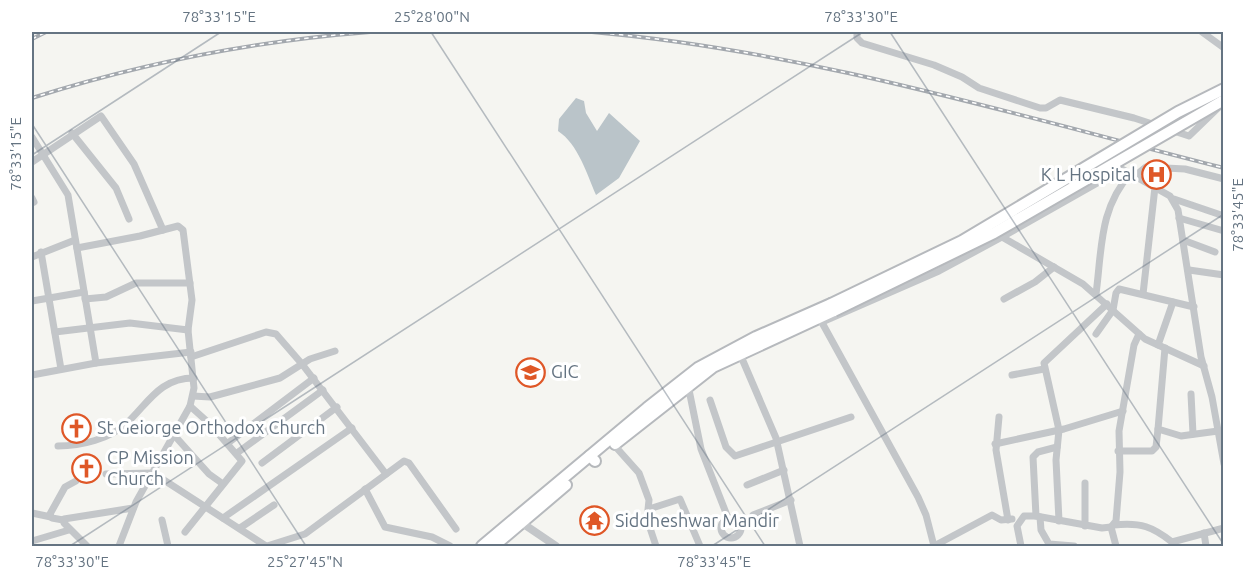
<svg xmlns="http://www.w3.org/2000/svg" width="1255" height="578" viewBox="0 0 1255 578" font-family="Ubuntu,sans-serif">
<rect width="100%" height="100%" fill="#f5f5f1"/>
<!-- water -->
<path fill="#bac4c9" d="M576,98l8,3 2,12 11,18 12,-18 31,28 -21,37 -23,17c-9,-21 -18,-51 -38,-64l1,-12z"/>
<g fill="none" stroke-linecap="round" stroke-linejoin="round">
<defs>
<g id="primary">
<polyline points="615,444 713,367 834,311"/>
<polyline points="482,546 647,408 698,368 756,337 831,304"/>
<polyline points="494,546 566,485"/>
</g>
<polyline id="trunk" points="590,456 595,461"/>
</defs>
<!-- primary casing -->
<use href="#primary" stroke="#b6b9bd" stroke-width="14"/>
<!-- trunk casing -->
<use href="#trunk" stroke="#b5b8bb" stroke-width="14"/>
<!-- minor -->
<g stroke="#c3c6c9" stroke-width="7">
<polyline points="857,32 857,38 862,43 934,65 962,77 979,88 1040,108 1046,108 1060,100 1134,118 1189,136 1218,108"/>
<polyline points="1202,32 1224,48"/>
<polyline points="72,133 116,188 129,219"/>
<polyline points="32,137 68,195 96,363"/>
<polyline points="32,162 101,116 134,164 163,230"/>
<polyline points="1135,176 1146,167 1185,169 1224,179"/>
<polyline points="32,198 34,202"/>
<polyline points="1174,199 1224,216"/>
<polyline points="1179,218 1224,231"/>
<polyline points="1002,237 1122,169 1170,196 1178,210 1201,357 1212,397 1224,464"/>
<polyline points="1183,240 1215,252"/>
<polyline points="77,248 140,236 178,226 183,230 192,300 188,330 194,388 190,406 136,502 119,546"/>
<polyline points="41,252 61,369"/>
<polyline points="32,257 75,240"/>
<polyline points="1189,270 1224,275"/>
<path d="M1096,294c6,-45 3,-86 35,-121"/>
<polyline points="1143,294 1155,187"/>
<polyline points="85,299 106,297 136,283 190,283"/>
<polyline points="1004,299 1035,282 1054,267"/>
<polyline points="32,301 84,292"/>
<polyline points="820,319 918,497 926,515 934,546"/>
<polyline points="822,322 939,271 1002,237 1083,284 1145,339 1204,366"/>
<polyline points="55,332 130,323 188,330"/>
<polyline points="1096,334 1113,310 1116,293 1119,289 1194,307"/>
<polyline points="1158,345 1173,302"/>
<polyline points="1165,348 1158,429 1181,436 1218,431"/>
<polyline points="740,354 776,438 800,546"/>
<polyline points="191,357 266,332 276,334 302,364 386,474"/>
<polyline points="32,375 96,363 191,352"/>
<polyline points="1012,375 1044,369"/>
<polyline points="688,385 701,449 728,518"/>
<polyline points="1191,394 1193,434"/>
<polyline points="193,396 210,397 280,378 310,359 335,351"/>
<polyline points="710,400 726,447 735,456 851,417"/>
<polyline points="999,417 996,450 1008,520"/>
<polyline points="174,435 209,474 223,484"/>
<polyline points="228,443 314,378"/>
<polyline points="995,444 1064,429 1123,411"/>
<polyline points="614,445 639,473 649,500 647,519 656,546"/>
<path d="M58,446c23,0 52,-7 69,-23 22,-21 33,-45 67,-45"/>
<polyline points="1118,451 1152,451 1156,447 1158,429"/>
<polyline points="237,453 323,390"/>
<polyline points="262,463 337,407"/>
<polyline points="106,474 153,473 266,546"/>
<polyline points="1085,483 1085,526"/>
<polyline points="747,485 784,470"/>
<polyline points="365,489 385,527 432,537 450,546"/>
<polyline points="649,509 680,499 700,546"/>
<polyline points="32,513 51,517"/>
<polyline points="753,515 791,500"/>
<polyline points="1036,516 1033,457 1038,452 1057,447"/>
<polyline points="1040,517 1041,530 1049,544 1074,546"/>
<polyline points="223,518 352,428"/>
<circle cx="731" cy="528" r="10"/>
<polyline points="63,520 52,518 50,514 65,487 76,481"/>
<polyline points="162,520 168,546"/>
<polyline points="1059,521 1056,460 1059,430 1044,363 1107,304"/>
<path d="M1114,525c27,-3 39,2 58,17l52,-14"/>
<polyline points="1111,527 1116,546"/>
<polyline points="240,528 274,505"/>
<polyline points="185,532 242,461 210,424 190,406"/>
<polyline points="1204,533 1206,546"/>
<polyline points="32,541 69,530"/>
<polyline points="87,546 64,523 64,519 133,508"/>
<polyline points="267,546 305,534 404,461 409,463 456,529"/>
<polyline points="934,546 992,515 1001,520 1012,519"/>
<polyline points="1021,546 1017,526 1024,516 1036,516 1102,528 1111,527 1116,521 1120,472 1119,431 1134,345 1139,334"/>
</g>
<!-- tertiary -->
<polyline stroke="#c3c6c9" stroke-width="8" points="522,523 556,546"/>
<!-- primary -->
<use href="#primary" stroke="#fff" stroke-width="10"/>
<!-- trunk -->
<use href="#trunk" stroke="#fff" stroke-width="10"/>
<defs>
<g id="rail">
<path d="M592,32c215,19 423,83 632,136"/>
<polyline points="32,39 46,32"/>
<path d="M32,98c110,-35 222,-57 338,-66"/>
</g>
</defs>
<!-- rail casing -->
<use href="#rail" stroke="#a3a8ae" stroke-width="4"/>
<!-- rail -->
<use href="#rail" stroke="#fff" stroke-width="1.5" stroke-dasharray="4.5" stroke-linecap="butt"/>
<defs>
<g id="primary-bridge">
<polyline points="831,304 962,241 1178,112 1224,89"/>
<polyline points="834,311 994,233 1224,100"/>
</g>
</defs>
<!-- primary-bridge casing -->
<use href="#primary-bridge" stroke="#b6b9bd" stroke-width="14" stroke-linecap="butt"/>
<!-- primary-bridge -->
<use href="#primary-bridge" stroke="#fff" stroke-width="10"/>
</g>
<!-- ticks -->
<path fill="none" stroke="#657482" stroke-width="1.5" stroke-opacity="0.45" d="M431,32l334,514M890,32l334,513M32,124l274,422M32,155l189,-123M70,546l793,-514M712,546l512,-332"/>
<!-- icons -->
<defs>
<symbol id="hospital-ring" viewBox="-11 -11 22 22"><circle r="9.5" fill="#fff" stroke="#df5727" stroke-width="1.5"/><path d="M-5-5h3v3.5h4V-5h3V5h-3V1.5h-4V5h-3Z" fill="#df5727"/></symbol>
<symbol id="school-ring" viewBox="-11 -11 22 22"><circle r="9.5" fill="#fff" stroke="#df5727" stroke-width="1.5"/><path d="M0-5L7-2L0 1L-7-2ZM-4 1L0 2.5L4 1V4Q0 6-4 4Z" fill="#df5727"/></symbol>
<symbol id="church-ring" viewBox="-11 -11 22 22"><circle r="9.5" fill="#fff" stroke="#df5727" stroke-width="1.5"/><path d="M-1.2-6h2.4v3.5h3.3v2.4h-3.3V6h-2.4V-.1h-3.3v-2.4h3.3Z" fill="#df5727"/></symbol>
<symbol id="temple-ring" viewBox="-11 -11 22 22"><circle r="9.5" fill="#fff" stroke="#df5727" stroke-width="1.5"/><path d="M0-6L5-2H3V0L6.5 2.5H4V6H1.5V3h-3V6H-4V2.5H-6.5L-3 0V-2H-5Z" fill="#df5727"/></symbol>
</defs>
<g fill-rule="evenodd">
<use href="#hospital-ring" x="1140" y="158" width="33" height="33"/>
<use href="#school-ring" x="514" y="356" width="33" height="33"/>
<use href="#church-ring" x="60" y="412" width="33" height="33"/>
<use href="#church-ring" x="70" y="452" width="33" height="33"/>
<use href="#temple-ring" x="578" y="504" width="33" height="33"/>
</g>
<g text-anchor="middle" stroke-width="6" stroke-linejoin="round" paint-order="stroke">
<!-- poi labels -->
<g font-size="18" fill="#657482" stroke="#fff" text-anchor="start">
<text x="1136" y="181" text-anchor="end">K L Hospital</text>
<text x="551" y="378">GIC</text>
<text x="97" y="434">St Geiorge Orthodox Church</text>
<text x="107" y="464">CP Mission<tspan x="107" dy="21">Church</tspan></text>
<text x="615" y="527">Siddheshwar Mandir</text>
</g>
</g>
<!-- border -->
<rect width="1255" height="578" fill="none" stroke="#ffffff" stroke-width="66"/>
<rect x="33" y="33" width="1189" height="512" fill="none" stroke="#657482" stroke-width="2"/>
<g font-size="15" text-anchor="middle" fill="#657482">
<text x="219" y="22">78°33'15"E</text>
<text x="432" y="22">25°28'00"N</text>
<text x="861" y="22">78°33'30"E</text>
<text transform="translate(16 154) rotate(-90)" y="5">78°33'15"E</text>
<text transform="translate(1238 215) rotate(-90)" y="5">78°33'45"E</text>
<text x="72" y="567">78°33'30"E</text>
<text x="305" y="567">25°27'45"N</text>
<text x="714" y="567">78°33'45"E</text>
</g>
</svg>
